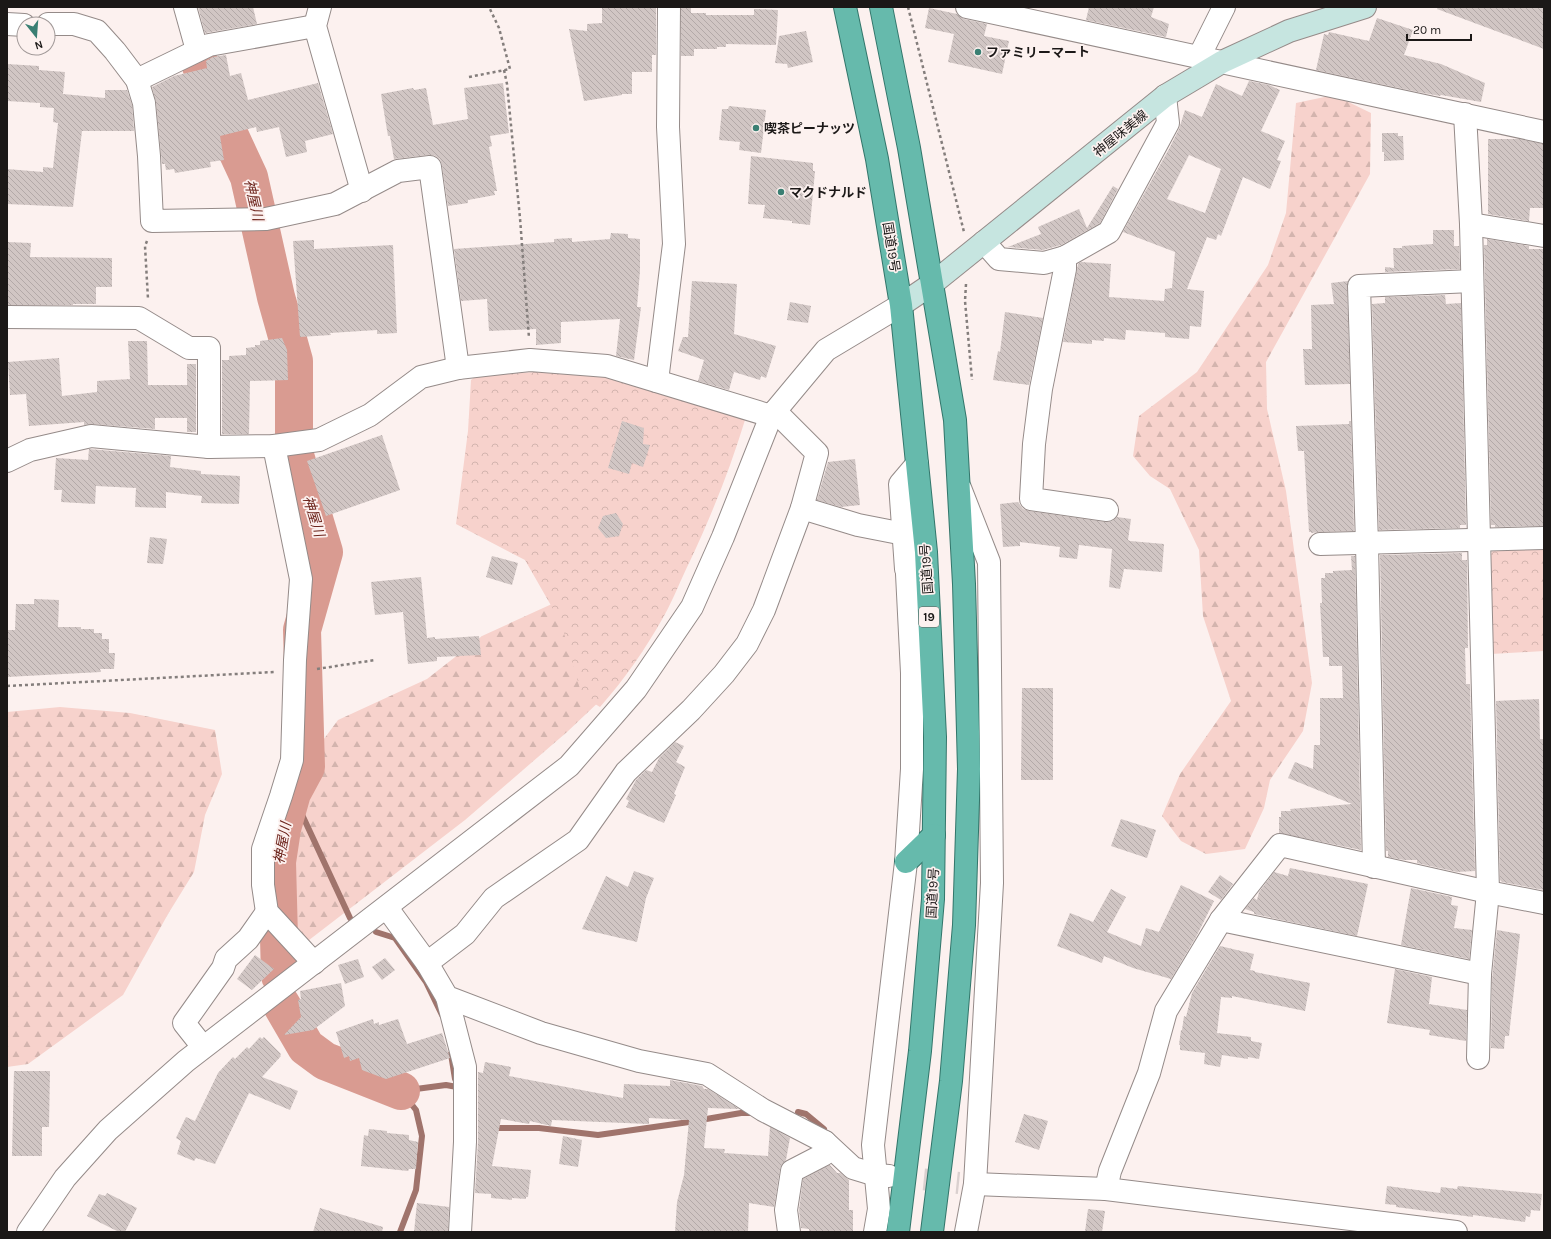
<svg xmlns="http://www.w3.org/2000/svg" width="1551" height="1239" viewBox="0 0 1551 1239" font-family="Karla,'Noto Sans JP',sans-serif">
<defs>
<pattern id="forest-firs" width="22" height="20" patternUnits="userSpaceOnUse"><rect width="22" height="20" fill="#f7d2cc"/><path d="M5 1l3.5 6h-7zM16 11l3.5 6h-7z" fill="#d3b4ae"/></pattern>
<pattern id="park-crowns" width="20" height="18" patternUnits="userSpaceOnUse"><rect width="20" height="18" fill="#f7d2cc"/><path d="M2 6a3 3 0 1 1 6 0M12 15a3 3 0 1 1 6 0" fill="none" stroke="#d3b4ae"/></pattern>
<pattern id="building-back-hatch" width="6" height="6" patternUnits="userSpaceOnUse"><rect width="6" height="6" fill="#d1c6c4"/><path d="M-1 5l2 2M0 0l6 6M5-1l2 2" fill="none" stroke="#b3a9a8"/></pattern>
</defs>
<rect width="100%" height="100%" fill="#fcf1ef"/>
<!-- forest -->
<g fill="url(#forest-firs)">
<polygon points="1334,95 1371,113 1370,174 1266,362 1267,409 1286,491 1312,683 1303,731 1270,780 1264,808 1245,849 1206,854 1181,841 1162,816 1180,774 1231,701 1203,616 1199,550 1170,489 1150,476 1133,456 1139,416 1197,372 1268,265 1286,213 1296,103"/>
<polygon points="576,593 605,696 567,732 465,820 287,957 269,942 271,888 268,853 298,774 338,720 427,679 482,636"/>
<polygon points="60,707 130,713 215,730 222,774 205,815 194,872 168,914 123,995 28,1064 7,1067 7,712"/>
</g>
<!-- park -->
<g fill="url(#park-crowns)">
<path d="M566,370l58,7 121,43c-15,49 -33,94 -55,141 -9,18 -16,37 -26,55 -18,32 -39,63 -64,91l-18,-11 -21,-73 -36,-63 -69,-36 12,-93 3,-51 5,-4z"/>
<polygon points="1544,547 1544,651 1491,654 1489,556 1494,549"/>
</g>
<g fill="none" stroke-linecap="round" stroke-linejoin="round">
<!-- stream -->
<g stroke="#a0746c" stroke-width="6">
<polyline points="292,793 350,918"/>
<polyline points="376,932 395,938 426,982 442,1015"/>
<polyline points="451,1054 455,1079"/>
<polyline points="798,1112 806,1114 824,1129"/>
<polyline points="492,1128 539,1128 598,1135 689,1122 741,1113 750,1113"/>
<polyline points="400,1232 416,1190 422,1136 416,1110 401,1091 446,1085 457,1087"/>
</g>
<!-- river -->
<g stroke="#d99b91" stroke-width="38">
<polyline points="201,66 223,102 229,134 249,177 276,297 294,361 294,452 324,552 302,630 306,767 292,793 282,829 277,862 280,976"/>
<polyline points="281,1004 306,1047 325,1061 401,1091"/>
</g>
</g>
<!-- building -->
<g fill="url(#building-back-hatch)" fill-rule="evenodd">
<polygon points="198,7 253,7 257,24 205,33"/>
<polygon points="602,7 656,7 656,55 652,55 652,72 632,72 632,94 622,94 622,95 584,101 569,29 587,31 587,24 602,23"/>
<polygon points="681,7 691,7 691,13 706,13 706,15 754,15 754,9 778,10 776,45 726,44 726,47 717,47 717,49 694,49 694,56 681,56"/>
<polygon points="1089,7 1154,7 1151,17 1169,24 1166,37 1086,20"/>
<polygon points="1438,7 1544,7 1544,49 1437,9"/>
<polygon points="929,8 957,14 964,19 987,24 984,36 1009,41 1002,74 948,62 954,34 925,28"/>
<polygon points="1377,18 1413,30 1404,55 1441,64 1485,83 1481,102 1441,95 1440,96 1418,92 1316,70 1324,34 1328,35 1329,32 1369,41"/>
<polygon points="806,31 813,62 788,68 787,64 775,63 779,36"/>
<polygon points="226,55 230,76 241,73 248,100 318,83 333,134 305,141 307,152 286,157 279,127 257,132 256,127 220,136 224,160 210,162 211,167 175,173 174,169 166,170 165,164 162,164 156,102 152,87 174,76 207,68 206,61 213,57"/>
<polygon points="7,64 39,66 39,70 65,72 63,94 105,98 105,90 127,90 132,105 134,131 82,131 73,207 7,204 7,169 43,172 43,167 53,168 58,123 53,122 54,108 40,107 40,103 7,101"/>
<path d="M1249,81l20,4 11,5 -19,41 24,10 -8,19 4,1 -11,28 -27,-12 -22,59 -3,-2 -2,6 -9,-3 -20,52 17,2 -3,36 -11,-1 -1,13 -24,-2v-4l-39,-3 -1,10 -21,-2v3l-12,-1v4l-29,-2 15,-78 3,-2 30,2 -2,33 55,4 1,-12 7,-1 3,-36 -52,-20 47,-85 9,-18 6,-19 17,7 14,-33 26,12zM1189,155l32,14 -16,44 -38,-14z"/>
<polygon points="503,83 509,133 490,136 492,146 489,147 497,191 494,191 495,195 468,200 468,203 448,206 442,165 440,159 434,155 428,155 394,159 390,136 388,136 381,94 413,88 414,90 426,88 433,125 468,119 464,88"/>
<polygon points="729,106 766,110 761,153 739,150 740,142 719,140 722,109 728,109"/>
<polygon points="1382,133 1398,133 1398,136 1403,136 1404,160 1384,161 1384,152 1382,152"/>
<polygon points="1488,139 1519,139 1544,144 1544,208 1530,208 1529,221 1488,214"/>
<polygon points="751,156 813,163 813,171 815,171 810,225 792,223 792,221 763,218 765,205 748,204"/>
<polygon points="1113,186 1118,189 1100,223 1061,245 1043,250 1008,247 1041,234 1038,227 1079,209 1087,228"/>
<polygon points="1433,230 1454,230 1454,246 1459,246 1460,269 1385,272 1385,267 1394,268 1393,248 1402,248 1402,246 1433,244"/>
<polygon points="611,233 628,234 628,238 640,239 640,271 637,307 641,307 634,360 616,356 620,319 561,322 561,343 536,345 536,329 489,331 487,299 461,301 454,249 554,242 554,239 572,238 572,242 610,239"/>
<polygon points="1487,239 1529,246 1529,249 1544,249 1544,526 1495,527 1495,525 1491,525 1484,245 1487,245"/>
<polygon points="314,240 314,249 393,245 397,333 377,334 377,330 330,333 331,335 300,337 293,241"/>
<polygon points="7,242 31,243 30,257 112,258 112,287 96,287 96,304 73,304 73,305 7,305"/>
<polygon points="692,281 737,284 734,334 776,346 766,378 761,376 760,380 734,372 729,390 698,381 704,360 678,351 683,337 688,337"/>
<polygon points="1348,281 1347,286 1350,384 1305,385 1303,349 1312,349 1311,305 1334,304 1331,283"/>
<polygon points="1445,295 1446,304 1461,303 1466,525 1460,525 1460,528 1379,530 1372,304 1385,303 1385,297"/>
<polygon points="790,302 811,306 808,323 787,320"/>
<polygon points="1005,312 1043,318 1029,385 993,380 998,351 1000,352"/>
<polygon points="282,338 287,350 288,380 250,381 249,434 222,434 222,360 229,360 229,356 246,355 246,348 255,347 255,345 260,345 260,341"/>
<polygon points="128,341 147,341 148,385 187,385 187,364 196,364 196,432 187,432 187,418 155,418 155,429 92,424 84,425 84,422 29,426 26,394 10,395 8,362 59,358 62,396 97,392 97,381 130,379"/>
<polygon points="622,421 644,428 643,444 650,445 643,467 632,463 629,474 608,468"/>
<polygon points="1349,421 1351,421 1354,531 1320,532 1311,533 1311,532 1309,532 1304,451 1298,451 1296,426 1349,424"/>
<polygon points="382,435 400,490 326,516 307,461"/>
<polygon points="89,449 171,456 170,467 201,471 201,474 240,476 239,504 201,503 202,496 166,492 166,508 135,507 136,488 96,486 95,504 61,502 62,490 54,490 56,458 88,460"/>
<polygon points="855,459 860,505 841,507 817,500 828,462"/>
<polygon points="1018,502 1023,509 1029,511 1105,522 1112,521 1117,517 1131,519 1128,540 1130,541 1164,544 1162,572 1124,569 1120,589 1109,587 1112,549 1079,545 1077,559 1059,557 1060,547 1020,542 1020,546 1003,547 1000,504"/>
<polygon points="616,513 623,524 619,536 606,538 598,528 603,516"/>
<polygon points="150,537 167,539 163,564 147,563"/>
<polygon points="1462,553 1462,560 1467,560 1468,648 1465,648 1466,684 1470,684 1475,871 1457,872 1417,863 1417,860 1404,860 1388,857 1388,851 1386,851 1380,555"/>
<polygon points="492,556 518,563 512,585 486,577"/>
<polygon points="1351,556 1355,556 1361,850 1279,833 1279,817 1281,817 1281,811 1291,811 1290,809 1352,804 1288,778 1295,762 1313,769 1314,745 1320,745 1320,698 1343,698 1342,666 1329,666 1329,657 1323,657 1320,603 1322,603 1321,578 1325,578 1325,573 1333,573 1333,571 1352,570"/>
<polygon points="421,577 427,638 435,637 435,639 479,636 481,655 437,657 437,661 408,664 403,612 375,615 371,582"/>
<polygon points="34,599 59,600 58,627 81,627 81,629 94,629 94,633 102,633 102,639 109,639 109,653 115,653 114,669 100,669 101,672 7,677 7,630 15,630 16,604 34,604"/>
<polygon points="1022,688 1053,688 1053,780 1021,780"/>
<polygon points="1539,699 1540,739 1544,739 1544,804 1543,804 1544,890 1502,882 1500,880 1496,701"/>
<polygon points="675,742 684,746 676,762 685,767 674,794 676,795 664,823 626,807 629,801 626,799 636,780 646,770 652,772 659,758"/>
<polygon points="1121,819 1156,830 1147,858 1111,846"/>
<polygon points="1290,868 1368,884 1357,936 1254,914 1254,912 1245,909 1254,898 1257,900 1259,892 1274,872 1288,876"/>
<polygon points="634,871 654,878 646,898 637,942 582,929 606,876 628,887"/>
<polygon points="1220,875 1233,884 1221,900 1208,892"/>
<polygon points="1181,885 1214,901 1196,937 1171,979 1133,968 1104,956 1102,963 1057,946 1070,913 1093,922 1111,889 1126,897 1107,932 1141,946 1146,928 1159,932"/>
<polygon points="1411,888 1452,897 1451,905 1458,906 1454,928 1472,930 1469,959 1401,945"/>
<polygon points="1497,930 1520,934 1509,1036 1505,1036 1504,1049 1491,1048 1492,980"/>
<polygon points="1220,946 1254,954 1250,970 1255,971 1255,972 1310,983 1305,1011 1232,996 1232,998 1221,997 1217,1033 1251,1037 1251,1041 1262,1043 1259,1059 1248,1057 1248,1059 1222,1055 1220,1067 1204,1064 1205,1053 1180,1050 1180,1045 1179,1045 1181,1030 1182,1030 1184,1016 1186,1017 1192,993"/>
<polygon points="255,955 274,969 252,990 237,979"/>
<polygon points="385,958 395,970 382,980 372,967"/>
<polygon points="358,959 364,977 345,984 338,965"/>
<polygon points="1395,969 1432,977 1429,1004 1467,1010 1466,1041 1429,1035 1430,1030 1387,1023"/>
<polygon points="341,983 345,1006 313,1030 284,1035 301,1017 298,1000 301,999 300,991"/>
<polygon points="373,1019 374,1024 379,1022 379,1025 398,1019 407,1044 442,1033 450,1058 386,1079 362,1070 359,1058 350,1061 349,1056 344,1058 336,1032"/>
<polygon points="260,1037 262,1039 264,1037 281,1054 280,1055 281,1056 262,1077 298,1091 290,1110 249,1093 215,1164 196,1158 194,1161 177,1154 181,1141 176,1138 186,1117 195,1121 218,1073 233,1057 235,1059 247,1047 249,1049"/>
<polygon points="485,1062 511,1067 509,1076 623,1098 624,1084 670,1086 670,1080 702,1086 704,1089 708,1089 739,1109 708,1108 704,1148 725,1149 724,1153 768,1156 770,1127 790,1138 786,1160 782,1164 780,1169 774,1207 749,1203 748,1232 675,1232 677,1202 684,1175 689,1120 649,1118 649,1124 552,1120 551,1126 530,1121 529,1124 501,1119 492,1166 531,1170 528,1197 526,1197 526,1199 512,1198 512,1200 491,1198 491,1194 475,1193 478,1142 478,1072 483,1073"/>
<polygon points="14,1071 50,1071 49,1127 42,1127 42,1156 12,1156"/>
<polygon points="1024,1114 1048,1121 1039,1150 1015,1142"/>
<polygon points="369,1129 387,1131 387,1133 409,1135 409,1140 418,1142 416,1169 409,1169 408,1171 361,1166 364,1135 368,1136"/>
<polygon points="563,1136 582,1140 578,1167 559,1164"/>
<polygon points="830,1165 837,1173 840,1173 849,1180 849,1210 853,1210 853,1232 809,1232 809,1229 801,1228 799,1210 803,1179"/>
<polygon points="1387,1186 1440,1193 1441,1187 1457,1189 1458,1186 1542,1194 1540,1211 1531,1210 1530,1217 1526,1216 1525,1222 1473,1215 1473,1217 1396,1207 1396,1205 1385,1204"/>
<polygon points="107,1193 137,1208 125,1232 119,1232 87,1216 99,1194 105,1196"/>
<polygon points="417,1203 449,1207 448,1232 414,1232"/>
<polygon points="320,1208 383,1227 382,1232 313,1232"/>
<polygon points="1088,1209 1105,1211 1102,1232 1085,1232"/>
</g>
<g fill="none" stroke-linecap="round" stroke-linejoin="round">
<!-- minor-tunnel -->
<polyline stroke="#dad0cf" stroke-width="22" stroke-dasharray="22 11" stroke-linecap="butt" points="891,1176 959,1183"/>
<defs>
<g id="minor">
<polyline points="185,7 197,50"/>
<polyline points="320,7 315,26 362,191"/>
<polyline points="967,7 1544,132"/>
<polyline points="7,24 24,25"/>
<polyline points="48,24 74,24 97,31 115,51 137,80 144,103 149,156 152,221 266,219 335,204 398,171 430,167 458,368"/>
<polyline points="1199,57 1224,7"/>
<polyline points="137,80 209,45 315,26"/>
<polyline points="1465,114 1471,224 1488,892 1480,974 1478,1058"/>
<polyline points="1471,224 1544,236"/>
<polyline points="984,242 999,259 1044,263 1065,257 1109,232 1168,123 1165,96"/>
<polyline points="1065,257 1065,269 1041,389 1034,444 1031,499 1107,510"/>
<polyline points="7,317 139,318 189,348 209,348 209,447"/>
<polyline points="657,381 674,244 668,127 669,7"/>
<polyline points="274,446 301,579 295,660 292,760 281,796 263,849 263,885 267,912 314,963"/>
<polyline points="7,461 30,450 91,436 209,447 274,446 319,440 370,415 421,377 458,368 530,360 607,366 771,416"/>
<polyline points="960,488 989,562 992,883 975,1184 966,1232"/>
<polyline points="802,508 858,525 904,534"/>
<polyline points="1320,544 1544,538"/>
<polyline points="906,569 900,484 917,464"/>
<polyline points="1374,867 1367,544 1359,286 1472,281"/>
<polyline points="387,908 427,963 447,997 541,1033 639,1061 707,1074 763,1110 825,1142 853,1168 876,1175 889,1176"/>
<polyline points="1221,920 1480,974"/>
<polyline points="427,963 465,934 494,898 578,840 626,772 691,710 724,674 747,644 764,610 802,508 817,453 775,411"/>
<polyline points="447,997 465,1067 465,1142 460,1232"/>
<polyline points="203,1047 184,1023 223,968 226,959 248,939 267,912"/>
<polyline points="1106,1189 1110,1171 1149,1073 1166,1011 1221,920 1280,845 1488,892 1544,903"/>
<polyline points="789,1232 786,1210 792,1171 823,1155 825,1142"/>
<polyline points="875,1232 879,1209 873,1145 906,862 912,769 912,673 907,574 923,534"/>
</g>
<g id="tertiary">
<polyline points="975,1184 1106,1189 1456,1232"/>
<polyline points="28,1232 65,1178 108,1130 186,1061 569,766 636,689 692,607 723,537 771,416 826,350 901,305"/>
</g>
<polyline id="secondary" points="901,305 932,284 1165,96 1222,62 1289,31 1365,7"/>
<g id="trunk">
<polyline points="845,7 877,159 901,305 926,552 935,737 933,899 920,1051 898,1232"/>
<polyline points="881,7 909,148 955,420 964,584 969,769 964,925 951,1081 932,1232"/>
<polyline points="906,862 934,835"/>
</g>
</defs>
<!-- minor casing -->
<use href="#minor" stroke="#958b89" stroke-width="24"/>
<!-- tertiary casing -->
<use href="#tertiary" stroke="#958b89" stroke-width="24"/>
<!-- secondary casing -->
<use href="#secondary" stroke="#958b89" stroke-width="24"/>
<!-- trunk casing -->
<use href="#trunk" stroke="#33766b" stroke-width="24"/>
<!-- path -->
<g stroke="#847e7c" stroke-width="2.5" stroke-dasharray="3 3" stroke-linecap="butt">
<polyline points="908,7 964,232"/>
<polyline points="504,70 507,84 520,218 529,338"/>
<polyline points="469,77 510,69 499,28 489,7"/>
<polyline points="147,241 145,246 148,299"/>
<polyline points="966,284 965,301 972,380"/>
<polyline points="317,669 375,660"/>
<polyline points="7,686 274,672"/>
</g>
<!-- minor -->
<use href="#minor" stroke="#fff" stroke-width="22"/>
<!-- tertiary -->
<use href="#tertiary" stroke="#fff" stroke-width="22"/>
<!-- secondary -->
<use href="#secondary" stroke="#c6e5e0" stroke-width="22"/>
<!-- trunk -->
<use href="#trunk" stroke="#66baac" stroke-width="22"/>
</g>
<!-- markers -->
<g fill="#3a7f73" stroke="#fcf1ef" stroke-width="1.5">
<circle cx="978" cy="52" r="4"/>
<circle cx="756" cy="128" r="4"/>
<circle cx="781" cy="192" r="4"/>
</g>
<g text-anchor="middle" stroke-width="3.5" stroke-linejoin="round" paint-order="stroke">
<!-- shield labels -->
<rect fill="#fcf1ef" stroke="#5e5958" stroke-width="1" x="919" y="607" width="20" height="20" rx="3"/>
<g font-size="12" font-weight="bold" fill="#1b1817">
<text x="929" y="621">19</text>
</g>
<!-- poi labels -->
<g font-size="13" font-weight="bold" fill="#1b1817" stroke="#fcf1ef" text-anchor="start">
<text x="986" y="57">ファミリーマート</text>
<text x="764" y="133">喫茶ピーナッツ</text>
<text x="789" y="197">マクドナルド</text>
</g>
<!-- street labels -->
<g font-size="13" fill="#1b1817" stroke="#fcf1ef">
<text transform="translate(1120 133) rotate(-39)" y="5">神屋味美線</text>
<text transform="translate(892 247) rotate(81)" y="5">国道19号</text>
<text transform="translate(926 569) rotate(-94)" y="5">国道19号</text>
<text transform="translate(932 893) rotate(-87)" y="5">国道19号</text>
</g>
<!-- water labels -->
<g font-size="14" font-style="italic" fill="#6d251d" stroke="#fcf1ef">
<text transform="translate(254 200) rotate(77)" y="5">神屋川</text>
<text transform="translate(314 516) rotate(73)" y="5">神屋川</text>
<text transform="translate(282 843) rotate(-80)" y="5">神屋川</text>
</g>
</g>
<!-- border -->
<rect width="1551" height="1239" fill="none" stroke="#1b1817" stroke-width="16"/>
<!-- north arrow -->
<g transform="translate(36 36) rotate(163)"><circle r="19" fill="#fcf1ef" stroke="#a29a99"/>
<path d="M0-3L7 15L0 10L-7 15Z" fill="#3a7f73"/>
<text y="-6" font-size="11" font-weight="bold" text-anchor="middle" fill="#1b1817">N</text>
</g>
<!-- scale -->
<path d="M1407 34v6h64v-6" fill="none" stroke="#1b1817" stroke-width="2"/>
<text x="1413" y="34" font-size="12" fill="#1b1817" stroke="#fcf1ef" stroke-width="3" paint-order="stroke">20 m</text>
</svg>
